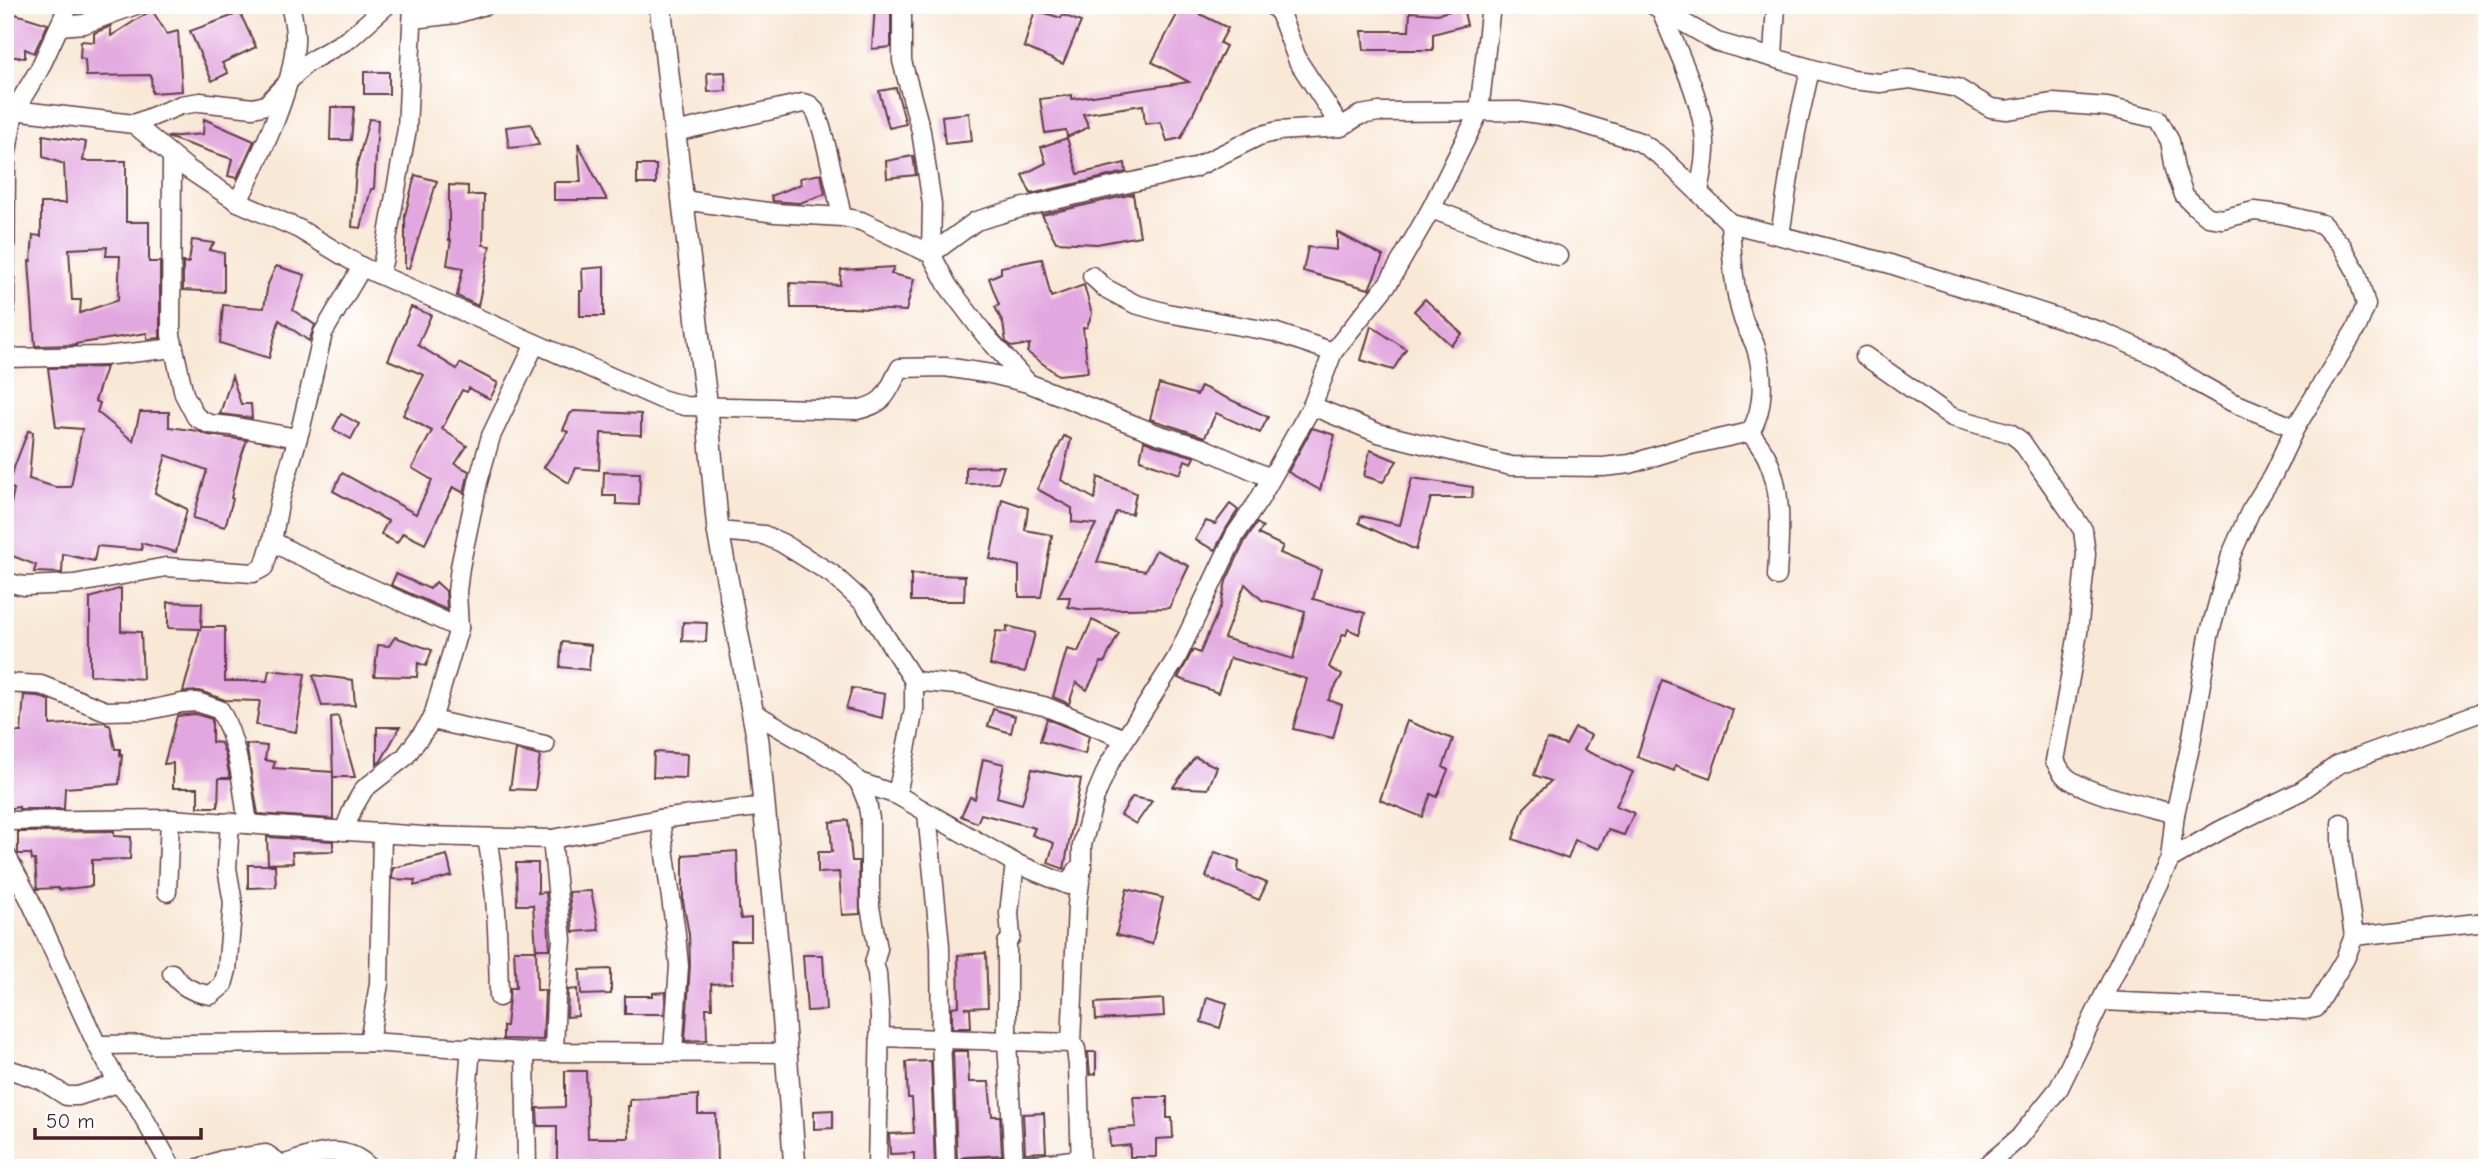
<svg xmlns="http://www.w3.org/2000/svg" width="2492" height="1173" viewBox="0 0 2492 1173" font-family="'Comic Neue',sans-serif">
<rect width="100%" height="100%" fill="#fff"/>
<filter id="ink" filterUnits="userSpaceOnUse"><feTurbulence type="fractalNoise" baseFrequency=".0143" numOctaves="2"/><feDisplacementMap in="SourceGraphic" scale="14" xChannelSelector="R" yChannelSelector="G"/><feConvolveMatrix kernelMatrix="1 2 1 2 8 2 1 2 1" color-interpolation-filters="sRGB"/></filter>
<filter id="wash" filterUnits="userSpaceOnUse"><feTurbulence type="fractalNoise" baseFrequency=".00686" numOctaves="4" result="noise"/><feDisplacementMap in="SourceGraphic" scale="28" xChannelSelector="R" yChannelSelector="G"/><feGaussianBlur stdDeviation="1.57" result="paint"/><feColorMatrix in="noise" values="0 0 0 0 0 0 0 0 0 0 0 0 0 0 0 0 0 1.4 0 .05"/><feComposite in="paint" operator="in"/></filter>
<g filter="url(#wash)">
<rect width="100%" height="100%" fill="#f8e8d5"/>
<g id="blocks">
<!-- building -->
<g fill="#e2a7df" fill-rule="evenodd">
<polygon points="875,5 891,5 891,47 872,49"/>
<polygon points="1182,5 1228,28 1220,43 1226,46 1181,138 1167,141 1161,122 1145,124 1143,105 1083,114 1089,127 1067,137 1066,130 1045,133 1040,99 1072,95 1072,99 1189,82 1152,62"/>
<polygon points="1463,8 1467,25 1433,34 1433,50 1364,50 1362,31 1409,31 1410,12 1437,14"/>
<polygon points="152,10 167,34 178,31 182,91 152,93 151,75 86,76 85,59 80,58 81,41 94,42 94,33 111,26 111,36"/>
<polygon points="1035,10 1061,18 1063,15 1081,22 1063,64 1024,47"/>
<polygon points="9,12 48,24 34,53 25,49 25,58 5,56"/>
<polygon points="240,13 256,47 222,63 228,73 212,81 190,31"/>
<rect x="364" y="72" width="25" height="22"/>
<polygon points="725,72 726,91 708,92 707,73"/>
<polygon points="896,88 906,124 889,128 879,91"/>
<polygon points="331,107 354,107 351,140 330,140"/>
<polygon points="969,113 972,141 945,144 942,116"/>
<polygon points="204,119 254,141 237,178 228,176 232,159 167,137 203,134"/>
<polygon points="369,119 378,120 374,189 371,189 361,228 352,227 356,169"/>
<polygon points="531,124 539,145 509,148 506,127"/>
<path d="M43,135l43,7 -3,19h43v61h23v40h11v76l-13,1v-6l-72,11 2,1 -42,1 -6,-85h2l2,-26 8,1v-33h25l-2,-39 -21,-7zM107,247l-1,9h14l-2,44 -38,13 1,-13h-9l-3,-51z"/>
<polygon points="1067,138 1078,174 1125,163 1126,172 1031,194 1022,175 1046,163 1041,147"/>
<polygon points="578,143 607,200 554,200 554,182 581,182"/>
<polygon points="913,156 916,175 887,178 886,161"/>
<rect x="637" y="165" width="19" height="19"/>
<polygon points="821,174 825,194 800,203 773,201 771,196 801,184 800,178"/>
<polygon points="415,175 437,181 409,268 405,268 405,215"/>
<polygon points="449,185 468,186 468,195 484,195 483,245 490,246 478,306 457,296 463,268 447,265 451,240 449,240"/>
<polygon points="1133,194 1140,236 1097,244 1056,242 1042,215"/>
<polygon points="1337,232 1383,256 1369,289 1303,271 1308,247 1337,250"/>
<polygon points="192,240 214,243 209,250 224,253 224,292 183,290 183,262 189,263"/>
<polygon points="1042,259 1051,297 1084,285 1092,314 1087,327 1083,328 1088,372 1058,375 1027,352 1030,344 1011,347 1006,342 1003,323 995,307 999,305 989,278 1001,273 1001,267"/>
<polygon points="276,266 305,275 293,310 315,325 309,341 279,320 269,358 220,343 223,305 264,308 268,284"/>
<polygon points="604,267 604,316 580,316 580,291 583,291 582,269"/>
<polygon points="894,267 891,274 914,279 906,311 850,308 791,308 790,283 840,285 841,270"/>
<polygon points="1425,299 1462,334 1451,345 1414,311"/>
<polygon points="411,307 431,315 418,345 457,369 460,363 498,383 490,399 469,388 467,392 462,390 442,429 467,446 455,464 469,471 464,493 453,487 425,544 403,533 397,543 381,534 388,521 333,491 342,473 416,514 432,480 412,468 432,431 403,415 424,375 388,360"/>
<polygon points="1371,326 1406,349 1393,370 1361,360"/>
<polygon points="106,367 95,401 100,403 97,412 133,441 140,412 169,412 169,427 198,431 208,435 247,440 240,460 231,498 233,499 225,527 193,518 207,470 166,455 155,493 187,509 176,552 141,543 142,550 97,546 94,561 63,554 62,573 34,572 36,565 5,553 5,533 14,489 7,486 28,431 33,432 29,479 55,487 71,487 82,429 56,427 48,368"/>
<polygon points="232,376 241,404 251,404 252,418 220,414"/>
<polygon points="1159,384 1197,395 1201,386 1268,417 1260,433 1216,413 1205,437 1150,419"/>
<polygon points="574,411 641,414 641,435 601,433 599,470 576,468 569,483 544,467 568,432 563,430 570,414"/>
<polygon points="341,414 359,424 351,439 333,429"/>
<polygon points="1312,428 1335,435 1320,490 1288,472"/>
<polygon points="1064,436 1071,439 1061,480 1095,499 1098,477 1136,493 1132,514 1116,512 1097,562 1145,571 1156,550 1189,566 1169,608 1084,610 1068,607 1070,597 1058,597 1096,524 1072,522 1072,508 1037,489"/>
<polygon points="1144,441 1154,445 1195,457 1192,463 1185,460 1180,474 1140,460"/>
<polygon points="1370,450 1397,461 1383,482 1364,476"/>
<polygon points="1004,466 998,483 966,484 966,467"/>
<polygon points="604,472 640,473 639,505 616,504 616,496 603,496"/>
<polygon points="1412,478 1473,487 1472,498 1431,498 1416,550 1359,523 1361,516 1400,525"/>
<polygon points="1002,499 1028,508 1025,530 1052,535 1041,597 1019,597 1019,566 990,559"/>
<polygon points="1230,504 1238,510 1226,529 1215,550 1195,540 1206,521 1215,524"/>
<path d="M1257,523l6,4 -5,7 25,12 -3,7 41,17 -8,29 52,14 -6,21 -11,-5 -2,6 -3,-1 -14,33 13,8 -14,25 14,5 -9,33 -40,-9 14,-50 -77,-21 -12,35 -40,-15 15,-28 7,3 21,-48 5,-24 19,-40zM1245,584l17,16 43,11 -12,48 -69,-21z"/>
<polygon points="396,574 430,589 436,582 446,591 447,610 391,585"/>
<polygon points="911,574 965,576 964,601 911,601"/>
<polygon points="121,588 121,631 141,632 143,679 90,675 90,598"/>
<polygon points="168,602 202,603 201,627 225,627 225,681 267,681 269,670 305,674 296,732 256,725 260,701 225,700 200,691 183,692 200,629 168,628"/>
<polygon points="1092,620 1119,633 1104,663 1101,662 1087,690 1076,682 1069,704 1053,697 1067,649 1078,652"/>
<polygon points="683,622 707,623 706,642 682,641"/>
<polygon points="1007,626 1035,633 1025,672 990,665 996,631 1007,632"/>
<polygon points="395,637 432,650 426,666 418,663 417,677 374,676 378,645 389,646"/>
<polygon points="562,642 591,645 589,670 560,667"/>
<polygon points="313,675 353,680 355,705 322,706"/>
<polygon points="1662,680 1733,710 1710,778 1675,765 1674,771 1637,757"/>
<polygon points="852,688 885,694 882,718 846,709"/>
<polygon points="24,695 38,696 50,701 50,725 105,722 107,725 110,725 115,749 120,749 120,756 122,755 119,784 65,788 64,809 19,809 19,807 5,809 5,732 21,732"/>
<polygon points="993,709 1015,716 1011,733 988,726"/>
<polygon points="195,714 212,719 212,742 221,743 225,754 230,778 219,778 218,807 198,807 198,788 173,788 173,763 164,764 177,716"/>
<polygon points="338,716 355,777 333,777 331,717"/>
<polygon points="1047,719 1089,736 1085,754 1040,741"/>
<polygon points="1407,721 1453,739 1443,767 1448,770 1437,797 1431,794 1422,817 1380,800"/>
<polygon points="377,727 400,727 381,761 377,764"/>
<polygon points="1575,728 1591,735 1584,750 1633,772 1616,806 1634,813 1624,835 1608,830 1599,849 1575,840 1568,859 1513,839 1524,808 1551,781 1534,775 1547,739 1566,745"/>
<polygon points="246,744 267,746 265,760 275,762 273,768 333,772 333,819 258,814"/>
<polygon points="516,750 540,756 535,790 510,789"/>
<polygon points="654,752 687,754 686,778 653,777"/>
<polygon points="1195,757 1217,767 1208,789 1173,787"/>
<polygon points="983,759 1004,764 997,797 1022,804 1032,769 1081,779 1064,869 1048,863 1054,843 1032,835 1035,828 981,814 977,823 961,816 970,797 975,799"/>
<polygon points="1132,797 1152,801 1136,824 1121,815"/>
<polygon points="848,820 852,861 859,861 860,914 842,915 839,872 818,873 818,852 832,852 830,822"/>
<polygon points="114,831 114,836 131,837 130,859 92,860 92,886 59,890 58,888 37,889 35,860 32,860 31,854 18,854 18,832"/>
<polygon points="267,837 333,841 333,851 292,852 293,863 268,864"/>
<polygon points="737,851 739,909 741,919 751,918 751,941 731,941 732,983 711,984 712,1008 706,1008 707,1040 685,1041 690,965 689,934 683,901 683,855"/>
<polygon points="1215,852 1239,861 1238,871 1267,883 1259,900 1206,877"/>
<polygon points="447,855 452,876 414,886 415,880 392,879 393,868"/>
<polygon points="516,863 538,863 538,893 546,892 550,949 536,949 533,905 517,905"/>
<polygon points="248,865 275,865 276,887 248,888"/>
<polygon points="1127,889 1163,898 1152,944 1116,935"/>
<polygon points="591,891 599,930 573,932 569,892"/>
<polygon points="514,950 536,950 537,990 545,990 543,1040 503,1039 503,1026 506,1026 510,988 516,988"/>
<polygon points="986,953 988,1007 965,1008 970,1009 971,1028 952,1028 952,1007 959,1006 958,955"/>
<polygon points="803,955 823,955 826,1010 807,1011"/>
<polygon points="611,969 611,994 581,995 580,970"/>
<polygon points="577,989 578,1016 567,1017 568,990"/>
<polygon points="666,992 664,1014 625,1014 625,996 653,996 653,993"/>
<polygon points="1207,997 1227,1003 1220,1028 1201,1022"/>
<polygon points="1163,999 1164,1016 1096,1020 1095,1003"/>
<polygon points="953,1051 968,1051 969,1082 989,1082 992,1116 1000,1116 1002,1155 965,1157 957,1160"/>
<polygon points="1088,1052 1096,1052 1096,1074 1090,1075"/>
<polygon points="931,1061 935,1166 914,1167 914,1153 890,1154 889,1134 914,1133 912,1098 908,1098 906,1062"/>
<polygon points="565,1071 586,1071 588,1138 629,1138 628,1106 630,1106 630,1100 698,1095 698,1114 716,1114 717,1167 557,1168 557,1126 538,1126 537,1108 565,1107"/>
<polygon points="1133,1097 1167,1097 1167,1118 1172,1118 1173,1138 1156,1139 1156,1157 1130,1157 1130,1145 1110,1147 1109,1129 1136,1127"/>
<polygon points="833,1110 833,1128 814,1129 814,1111"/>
<polygon points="1044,1113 1046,1152 1025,1153 1023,1114"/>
</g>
</g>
</g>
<g filter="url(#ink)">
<use href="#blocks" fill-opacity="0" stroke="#643d44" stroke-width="2"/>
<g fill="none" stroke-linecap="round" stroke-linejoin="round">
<defs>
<g id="minor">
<polyline points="902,5 902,61 921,131 932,204 931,254 948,286 985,335 1028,383 1157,434 1203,448 1270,478"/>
<polyline points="1272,5 1280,13 1298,61 1341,127"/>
<polyline points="1653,5 1717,42 1852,80 1880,83 1910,79 1957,88 1991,108 2007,110 2053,103 2107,107 2158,119 2170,141 2175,169 2184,195 2196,207 2208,217 2222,219 2254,211 2281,214 2322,224 2342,246 2357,273 2366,305 2357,327 2295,428 2273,475 2250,512 2231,555 2209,636 2191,743 2175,814 2170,859 2059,1088 2019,1138 1984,1168"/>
<path d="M1660,7c16,44 42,88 45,135 1,17 -3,33 -6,49"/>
<polyline points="413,19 456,14 486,5"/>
<polyline points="60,26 84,24 136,5"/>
<polyline points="1773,56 1776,5"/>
<path d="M5,109l129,15 54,45 50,33 61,27 63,38 299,132 24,7 172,4c30,-7 29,-16 43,-42l45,-1 46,7 37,9"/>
<polyline points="134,124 181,105 200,102 253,108 266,105 305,64 349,39 387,5"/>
<path d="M675,132l128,-29c5,1 7,1 10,5 9,9 25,91 29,109"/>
<polyline points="172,157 171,335 184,394 196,417 209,424 231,426 297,438"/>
<polyline points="683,200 775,213 842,217 861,221 931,254"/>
<path d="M238,202c22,-46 54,-109 57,-159 1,-13 -2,-26 -5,-38"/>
<polyline points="1431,209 1558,256"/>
<polyline points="1780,235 1796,132 1810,70"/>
<polyline points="931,254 976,221 1024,207 1194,168 1259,136 1278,131 1341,127 1360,115 1379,112 1518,111 1560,117 1610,132 1640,142 1662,157 1730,223 1887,263 2102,332 2159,357 2196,382 2232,402 2295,428"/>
<polyline points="378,274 383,262 407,129 413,5"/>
<polyline points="1092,276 1105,288 1135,304 1167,313 1274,332 1333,352"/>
<polyline points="5,311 6,157 14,111 39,70 69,5"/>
<path d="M1865,356l87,61 58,16 11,8 62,89 3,24 -8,79 -23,128c3,4 5,10 9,14 20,19 83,31 111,39"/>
<polyline points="5,358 104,356 174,348"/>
<path d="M1312,406l66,27 133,33 92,1 27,-3 61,-19 59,-13c15,-23 14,-58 6,-84 -3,-10 -10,-19 -13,-29 -10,-31 -11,-64 -13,-96"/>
<path d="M1750,432c6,9 14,18 18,28 16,36 11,78 9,116"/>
<polyline points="718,531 764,535 782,543 832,574 864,603 914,681 914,709 897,795"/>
<polyline points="272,541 292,552 459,628"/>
<polyline points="5,582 24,586 74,584 166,567 253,573 264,567 272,541 280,499 301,427 323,333 362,267"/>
<polyline points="914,681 966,686 997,696 1044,706 1125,739"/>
<path d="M5,683l36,2 65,26 43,-1 33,-7 15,-1 23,8c19,34 22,75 28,114"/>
<polyline points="751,711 838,762 859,782 897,795 1015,863 1068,885"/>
<polyline points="432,720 545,745"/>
<polyline points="859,782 867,802 870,819 870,907 878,949 874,964 877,973 880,1017 877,1168"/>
<polyline points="927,813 940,946 941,1037 946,1168"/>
<polyline points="660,819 676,934 679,966 673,1051"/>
<polyline points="5,821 170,819 423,836 552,839 660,819 765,806"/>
<polyline points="344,831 353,808 364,789 405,757 432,720 459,628 457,592 460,567 478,482 491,436 535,344"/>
<path d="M487,838c10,53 11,105 12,159"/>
<polyline points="552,839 562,940 556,997 554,1052"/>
<polyline points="5,853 30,900 97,1045 118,1083 136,1104 172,1168"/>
<polyline points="2170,859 2221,830 2301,791 2339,764 2487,710"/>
<polyline points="1070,880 1082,864 1082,845 1095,797 1109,764 1176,659 1235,535 1259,500 1312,406 1333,352 1389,282 1431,209 1479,112 1491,5"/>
<polyline points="167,892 170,819"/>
<polyline points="2354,936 2487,922"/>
<polyline points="1011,937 1009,913 1015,863"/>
<polyline points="1007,943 1007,1041 1014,1165"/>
<path d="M172,973c9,14 22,20 39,22l12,-10 4,-15 6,-67 -6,-35 3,-46"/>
<polyline points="2101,1001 2305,1010 2316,1008 2345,959 2354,936 2341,848 2341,823"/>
<polyline points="879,1037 1071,1043"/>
<polyline points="369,1042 379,984 382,833"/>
<polyline points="97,1045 369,1042 525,1052 787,1053"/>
<polyline points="525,1052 527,1168"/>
<polyline points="5,1068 41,1080 66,1096 78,1096 118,1083"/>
<path d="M199,1168l23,-8 44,-6 16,11c32,-10 61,-25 88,3"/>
<polyline points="461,1168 471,1047"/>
<polyline points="966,1168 1041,1164 1080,1159"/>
<polyline points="1081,1168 1078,1066 1076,1049 1071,1043 1077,905 1082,867"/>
</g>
<polyline id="tertiary" points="660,5 707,409 718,531 758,741 780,973 795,1168"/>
</defs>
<!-- minor casing -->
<use href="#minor" stroke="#643d44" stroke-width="21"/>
<!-- tertiary casing -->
<use href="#tertiary" stroke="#643d44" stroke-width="24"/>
<!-- minor -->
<use href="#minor" stroke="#fff" stroke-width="18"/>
<!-- tertiary -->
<use href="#tertiary" stroke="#fff" stroke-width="21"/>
</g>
</g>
<!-- margin -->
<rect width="2492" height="1173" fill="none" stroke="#fff" stroke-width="28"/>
<!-- scale -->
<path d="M35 1128v10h166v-10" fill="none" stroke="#4a1f2b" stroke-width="3.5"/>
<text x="46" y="1128" font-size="21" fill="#4a1f2b" stroke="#ffffff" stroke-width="5" paint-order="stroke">50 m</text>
</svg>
